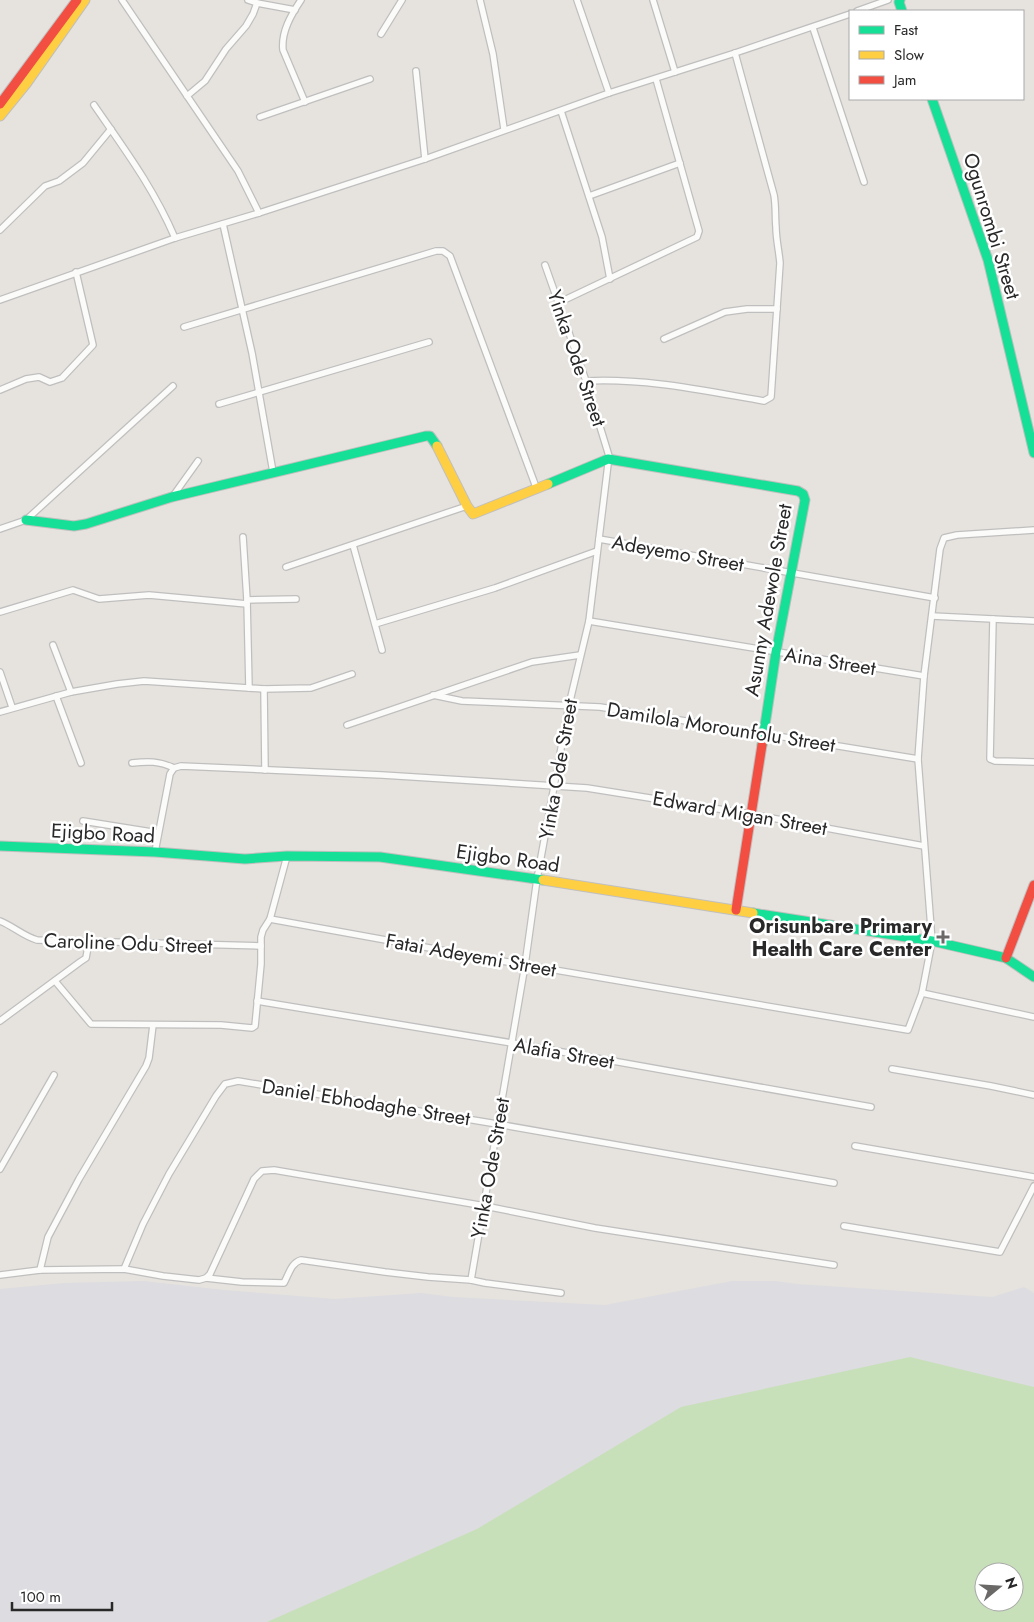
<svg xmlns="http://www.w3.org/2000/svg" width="1034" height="1622" viewBox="0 0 1034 1622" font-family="Jost,sans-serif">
<rect width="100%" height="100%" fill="#e6e3de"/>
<!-- airport -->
<path fill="#dddce0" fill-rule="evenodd" d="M143,1281l81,9 111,9 86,-6 32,4 152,8 127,-24h43l22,3 195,13 32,-10 10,6v329h-1034v-333l64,-6zM984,1572h30v30h-30z"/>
<!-- green -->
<path fill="#c7e0b9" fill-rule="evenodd" d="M910,1357l124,30v235h-767l210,-93 204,-122zM984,1572h30v30h-30z"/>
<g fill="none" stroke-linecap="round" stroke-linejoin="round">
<defs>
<g id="street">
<polyline points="122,0 238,171 259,213"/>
<polyline points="248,0 257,3 295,10"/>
<path d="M301,0c-10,15 -20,32 -18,50l22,52"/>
<polyline points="480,0 493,54 504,129"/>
<polyline points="577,0 609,93"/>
<polyline points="653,0 675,72"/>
<polyline points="857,11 888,0"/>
<polyline points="813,28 864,182"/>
<polyline points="381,34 402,0"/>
<polyline points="416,71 425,159"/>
<polyline points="187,96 205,81 226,49 246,26 253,14 257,3"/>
<path d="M94,105c31,45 59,82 81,133"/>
<polyline points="561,111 602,237 610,279"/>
<polyline points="260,117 370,79"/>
<polyline points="589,196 680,163"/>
<polyline points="223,224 252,353 273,472"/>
<polyline points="0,230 45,186 59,181 83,163 111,129"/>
<polyline points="0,300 175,238 259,213 425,159 609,93 735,53 850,14"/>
<polyline points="558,303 697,237 699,231 656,79"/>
<polyline points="184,327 436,251 443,251 450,256 536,487"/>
<polyline points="664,339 725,312 747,309 777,309"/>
<path d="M586,381c60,-3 119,10 178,20l7,-4 9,-134c-1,-12 -4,-24 -4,-36 -1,-10 0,-21 -2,-32l-39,-142"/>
<polyline points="0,390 26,379 39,377 50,382 62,378 93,345 76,272"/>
<polyline points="219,404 429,342"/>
<polyline points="173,496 198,461"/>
<polyline points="0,529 26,520 173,386"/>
<polyline points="243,537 247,600 249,688"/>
<polyline points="599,539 935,598"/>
<polyline points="353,545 382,650"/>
<polyline points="286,567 467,506"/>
<polyline points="247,600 296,599"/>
<polyline points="0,612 73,590 99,599 149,595 247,604"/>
<polyline points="932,616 1034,621"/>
<polyline points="993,619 990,759 995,761 1034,762"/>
<polyline points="589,621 924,676"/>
<polyline points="375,624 495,588 597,551"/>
<polyline points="53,645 71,692"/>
<polyline points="0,672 12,707"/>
<polyline points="264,689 265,770"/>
<polyline points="433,695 462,701 600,707 918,759"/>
<polyline points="56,696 81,763"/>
<polyline points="0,712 71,692 117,684 144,681 264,689 311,688 352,674"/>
<polyline points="347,725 532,662 580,655"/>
<path d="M132,763c16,-2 27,-2 42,5"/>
<polyline points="83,821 158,833"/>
<polyline points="155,852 170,774 174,768 181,766 382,775 587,788 750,814 924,846"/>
<polyline points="270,919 496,960 908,1030 922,993 932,941 918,759 924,676 940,549 944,538 957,535 1034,530"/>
<path d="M0,921c13,5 23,15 37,19l224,6"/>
<polyline points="55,981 91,1024 221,1025 252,1028 255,1026 261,964 261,937 263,930 270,919 287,856"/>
<polyline points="922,993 1034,1017"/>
<polyline points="257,1001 512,1043 871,1107"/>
<polyline points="0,1021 80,962 86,958 89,941"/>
<polyline points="153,1025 149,1058 146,1066 79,1179 48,1237 40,1270 124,1269 163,1276 199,1280 206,1278 210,1274 254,1179 262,1171 274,1170 485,1206 595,1228 834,1265"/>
<polyline points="892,1069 991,1086 1034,1095"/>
<polyline points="855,1146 1034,1177"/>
<polyline points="0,1169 54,1075"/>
<polyline points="844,1226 1000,1252 1034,1186"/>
<polyline points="124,1269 143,1224 169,1174 216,1096 225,1084 238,1081 497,1124 834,1183"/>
<polyline points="0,1275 40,1270"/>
<path d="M206,1278l36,4 42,1c5,-9 7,-20 17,-23l84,12 43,5 43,3 14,3 76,10"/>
<polyline points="471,1280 525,965 537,879 569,705 589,621 609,456 586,381 545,265"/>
</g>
<g id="fast">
<polyline points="900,0 899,2 902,11"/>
<polyline points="932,99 988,260 1034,453"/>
<polyline points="548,484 608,459 798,491 803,494 805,500 776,652 762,745"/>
<polyline points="26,520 74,526 86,524 172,497 426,436 430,436 437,446"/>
<polyline points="0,846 155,852 245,859 287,856 380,857 543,880"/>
<polyline points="753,913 932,941 1006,958 1034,977"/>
</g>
<g id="slow">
<polyline points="0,116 26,84 85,0"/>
<polyline points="437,446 467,506 473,514 548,484"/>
<polyline points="543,880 753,913"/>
</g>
<g id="jam">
<polyline points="0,104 77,0"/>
<polyline points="736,910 762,745"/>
<polyline points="1006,958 1034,885"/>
</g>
</defs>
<!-- street casing -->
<use href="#street" stroke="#c0bfbf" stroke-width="8"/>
<!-- fast casing -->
<use href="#fast" stroke="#c0bfbf" stroke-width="11"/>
<!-- slow casing -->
<use href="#slow" stroke="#c0bfbf" stroke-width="11"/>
<!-- jam casing -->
<use href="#jam" stroke="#c0bfbf" stroke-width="11"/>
<!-- street -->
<use href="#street" stroke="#fbfbfa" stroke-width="5.5"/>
<!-- fast -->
<use href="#fast" stroke="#16e098" stroke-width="9"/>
<!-- slow -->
<use href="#slow" stroke="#ffcf43" stroke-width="9"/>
<!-- jam -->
<use href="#jam" stroke="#f24e42" stroke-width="9"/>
</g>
<!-- markers -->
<path fill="#6a6968" stroke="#fff" stroke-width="2" d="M940.5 929.5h5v5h5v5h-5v5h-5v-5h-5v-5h5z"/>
<g text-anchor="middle" stroke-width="5" stroke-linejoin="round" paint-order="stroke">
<!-- street labels -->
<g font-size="20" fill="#282828" stroke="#fff">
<text transform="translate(992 226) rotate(73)" y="7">Ogunrombi Street</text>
<text transform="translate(577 358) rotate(71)" y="7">Yinka Ode Street</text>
<text transform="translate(678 553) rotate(10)" y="7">Adeyemo Street</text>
<text transform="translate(768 600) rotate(-80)" y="7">Asunny Adewole Street</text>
<text transform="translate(830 661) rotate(9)" y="7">Aina Street</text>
<text transform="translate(721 727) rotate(9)" y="7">Damilola Morounfolu Street</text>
<text transform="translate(558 769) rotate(-80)" y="7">Yinka Ode Street</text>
<text transform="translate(740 813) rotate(10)" y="7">Edward Migan Street</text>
<text transform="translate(103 833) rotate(3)" y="7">Ejigbo Road</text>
<text transform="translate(508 858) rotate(8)" y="7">Ejigbo Road</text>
<text transform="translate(128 943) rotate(2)" y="7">Caroline Odu Street</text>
<text transform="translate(471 955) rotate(10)" y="7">Fatai Adeyemi Street</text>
<text transform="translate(564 1053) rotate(10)" y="7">Alafia Street</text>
<text transform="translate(366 1102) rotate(9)" y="7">Daniel Ebhodaghe Street</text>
<text transform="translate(490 1168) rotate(-80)" y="7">Yinka Ode Street</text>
</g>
<!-- poi labels -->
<g font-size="20" font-weight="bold" fill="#282828" stroke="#fff" text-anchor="end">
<text x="932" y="933">Orisunbare Primary<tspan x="932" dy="23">Health Care Center</tspan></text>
</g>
</g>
<!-- legend -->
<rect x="849" y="10" width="175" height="90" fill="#ffffff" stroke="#a9a9a9"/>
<rect x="859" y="26" width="25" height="8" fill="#16e098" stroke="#a9a9a9"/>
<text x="894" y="35" font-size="15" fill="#282828">Fast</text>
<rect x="859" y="51" width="25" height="8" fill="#ffcf43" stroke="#a9a9a9"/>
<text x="894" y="60" font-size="15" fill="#282828">Slow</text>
<rect x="859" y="76" width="25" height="8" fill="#f24e42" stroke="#a9a9a9"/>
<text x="894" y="85" font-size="15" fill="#282828">Jam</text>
<!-- north arrow -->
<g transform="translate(999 1587) rotate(72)"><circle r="24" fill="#ffffff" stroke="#a9a9a9"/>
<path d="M0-4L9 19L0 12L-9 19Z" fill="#6a6968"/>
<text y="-8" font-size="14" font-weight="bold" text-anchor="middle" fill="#282828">N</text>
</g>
<!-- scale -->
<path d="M12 1602v8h100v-8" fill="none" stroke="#282828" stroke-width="2.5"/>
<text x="20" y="1602" font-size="15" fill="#282828" stroke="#ffffff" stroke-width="4" paint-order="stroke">100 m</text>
</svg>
